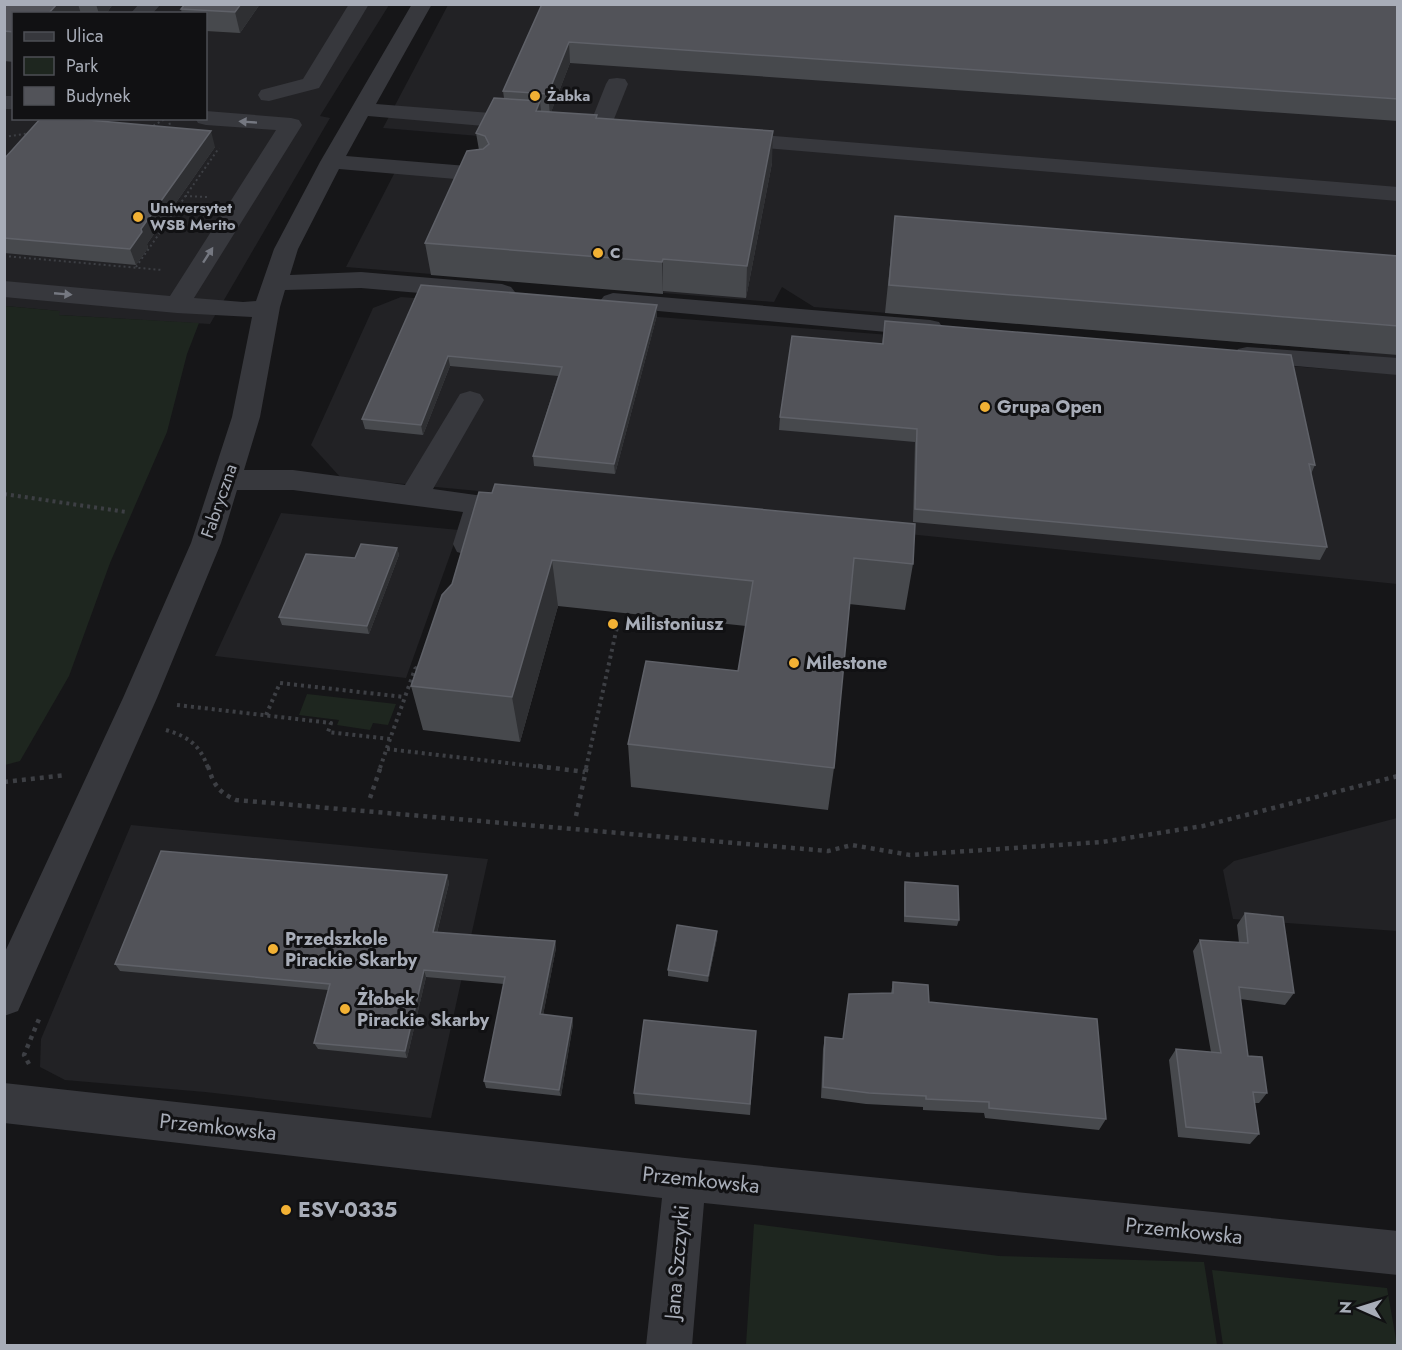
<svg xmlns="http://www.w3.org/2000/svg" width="1402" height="1350" viewBox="0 0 1402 1350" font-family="Jost,sans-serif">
<rect width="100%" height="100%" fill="#161618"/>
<!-- built -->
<path fill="#222225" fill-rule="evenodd" d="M4,5H389L320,116L330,118L210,324L59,315V311L5,306ZM14,14H206V118H14Z
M448,5H1397V584L636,506L341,478L311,445L373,308L401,297L1354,371L1349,351L814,307L782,287L774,302L346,267L395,172L474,177L491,137L383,128Z
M281,513L459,530L406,678L215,656Z
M1397,818V931L1233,919L1223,870L1234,861Z
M131,825L488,859L431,1118L205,1092L65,1080L40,1067L41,1039Z"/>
<!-- green -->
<path fill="#1e261f" d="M5,306L60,311L59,315L199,323L187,354L167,432L110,563L69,676L20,761L5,765Z
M307,694L396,704L388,725L373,723L370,730L337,725L339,720L299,715Z
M754,1224L999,1256L1204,1262L1217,1345H746Z
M1212,1270L1387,1288L1397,1345H1223Z"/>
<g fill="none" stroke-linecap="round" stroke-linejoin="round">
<!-- path-far2 -->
<path stroke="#3d3f44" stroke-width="2" stroke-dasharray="2 3" stroke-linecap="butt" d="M168,118L172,132
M149,128L167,118
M4,137L31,133
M185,196L207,197
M4,256L162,270
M136,267L219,148"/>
<!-- path-far1 -->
<path stroke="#3d3f44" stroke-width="4" stroke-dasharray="3 4" stroke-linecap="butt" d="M4,494L126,512
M177,705L331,723L328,732L390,739L415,669L422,664
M266,715L280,683L404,697
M166,730C189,737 200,745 208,768
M387,749L550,768
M380,768L390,739
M586,768L619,618"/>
<!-- path -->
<path stroke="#3d3f44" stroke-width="4.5" stroke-dasharray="4 5" stroke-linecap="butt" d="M208,766C213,784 219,793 236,800L828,851L852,845L910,855L1102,842L1203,826L1398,776
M538,766L585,772
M4,782L66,775
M370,798L381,766
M576,816L587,766
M29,1064L24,1055L39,1019"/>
<!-- minor -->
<path fill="#37383d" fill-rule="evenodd" d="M139,4H161L152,14H130Z
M349,4H369L319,88L269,101L261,100L258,95L261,90L303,79Z
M412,4H432L376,104L529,116L537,118L540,123L537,128L529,130L368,116L346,156L479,167L487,169L491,174L487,179L479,181L339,169L298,249L290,275L361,272L502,284L511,287L515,292L511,297L502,300L361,288L285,290L280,307L260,417L244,470H293L405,485L460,394L470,391L480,394L484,400L433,489L490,497L495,504L479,552L468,555L457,552L453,544L463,512L293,490H237L221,543L157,698L18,1011L4,1016V954L123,698L191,543L232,417L252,317L177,313L4,297V281L170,296L276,130L206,125L198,123L195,118H206V111L291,118L299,120L302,125L194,298L243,302L256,301L274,249L320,162Z
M617,78L625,79L628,84L610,129L607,134L599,136L591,134L588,129L606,84L609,79Z
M4,96H14V109H4Z
M726,132L1398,187V201L718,144L715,139L718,134Z
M613,293L930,320L939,322L943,328L939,334L930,336L604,306L600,301L604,296Z
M1247,347L1398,358V375L1238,361L1234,355L1238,349Z
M4,1083L685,1158L1398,1231V1275L704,1203L692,1346H646L662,1198L4,1123Z"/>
</g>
<!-- wall -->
<path fill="#47494d" d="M4,4H113L106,14H14V62L4,61Z
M260,4L240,33L206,31V14H182L181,9Z
M542,4H1398V121L570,63L551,112L597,115V118L772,163L746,298L663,291V294L431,275L425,243L479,150L476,133L504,98L503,91Z
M215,147L147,244L148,248L136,265L4,253V159Z
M895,216L1398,256V355L885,313Z
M421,285L657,315L615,474L534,466L533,456L558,376L450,366L423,435L365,429L362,419Z
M885,321L1315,465L1311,474L1327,547L1320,560L913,522L915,442L779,430L780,417L882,344Z
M479,492L913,564L905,610L849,604L834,768L828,810L631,787L628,744L738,671L746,626L558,606L520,742L423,730L411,686L452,584Z
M397,548L399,555L369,634L282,625L279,617Z
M447,875L449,883L437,933L555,941L556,948L543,1015L572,1018L573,1024L561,1096L486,1088L484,1081L504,984L426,977L407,1058L318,1049L314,1043L328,990L120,971L115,964Z
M905,882L959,920L957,926L904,922V889Z
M1245,913L1294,993L1285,1005L1240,999L1248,1056L1267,1093L1259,1103H1254L1259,1134L1250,1144L1178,1137L1169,1060L1176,1049L1211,1052L1193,951L1200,940L1239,943L1237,925Z
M717,931V938L708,982L668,976V970Z
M893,982L929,1002L1106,1119L1099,1130L985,1118L984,1113L923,1110V1107L866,1104L821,1098L823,1049L825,1037L843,1039L849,994L891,993Z
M756,1031L750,1115L635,1104L634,1093Z"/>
<!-- shaded-wall -->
<path fill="#2f3033" d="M57,4H78L81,14H48Z
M96,4H113L106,14H99Z
M241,4H260L240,33L235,12Z
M569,42L570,63L550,115L548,94Z
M540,101L543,133L536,111Z
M211,131L215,147L147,244L148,248L136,265L130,249L141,229Z
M773,131L772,163L746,298L747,266Z
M663,259V294L662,262Z
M657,305V315L615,474L614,464Z
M448,356L450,366L423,435L421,425Z
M397,548L399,555L369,634L367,626Z
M552,560L558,606L520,742L512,697Z
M447,875L449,883L435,940L433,932Z
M717,931V938L708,982V976Z
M555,941L556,948L542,1021L540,1014Z
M424,970L426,977L407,1058L405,1051Z
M572,1018L573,1024L561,1096L559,1090Z"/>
<!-- building -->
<path fill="#525359" stroke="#5f6168" stroke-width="1.5" d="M4,4H57L48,14H14V32L4,31Z
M185,4H241L235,12L181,9Z
M542,4H1398V99L569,42L548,94L503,91Z
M494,98L540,101L536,111L597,115L596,118L773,131L747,266L663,259L662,262L425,243L467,151L483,149L489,144L485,136L476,133Z
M41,118H66L211,131L141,229L142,232L130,249L4,238V159Z
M895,216L1398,256V326L889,285Z
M421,285L657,305L614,464L533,456L562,367L448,356L421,425L362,419Z
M885,321L1291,355L1315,465L1309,464L1327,547L915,509L917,429L780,417L792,336L883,344Z
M495,484L915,524L913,564L854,558L834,768L628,744L646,661L738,671L753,581L552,560L512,697L411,686L442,595L452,584L479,492L492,493Z
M361,544L397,548L367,626L279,617L306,554L355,558Z
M161,851L447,875L433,932L555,941L540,1014L572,1018L559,1090L484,1081L505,977L424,970L405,1051L314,1043L330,984L115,964Z
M905,882L958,886L959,920L905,916Z
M1245,913L1283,917L1294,993L1239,987L1248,1056L1262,1057L1267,1093L1253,1092L1259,1134L1186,1127L1176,1049L1221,1053L1200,940L1248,943Z
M677,925L717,931L708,976L668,970Z
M893,982L928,985L929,1002L1097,1019L1106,1119L989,1108V1102L926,1099V1096L869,1093L823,1087L825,1037L843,1039L849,994L893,993Z
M644,1020L756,1031L750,1104L634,1093Z"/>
<!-- one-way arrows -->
<defs><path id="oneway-solid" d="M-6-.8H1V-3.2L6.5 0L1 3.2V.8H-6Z" transform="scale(1.5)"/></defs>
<g fill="#757881">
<use href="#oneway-solid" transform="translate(248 122) rotate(-176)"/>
<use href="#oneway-solid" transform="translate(208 255) rotate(-57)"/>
<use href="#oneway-solid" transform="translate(63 294) rotate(5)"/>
</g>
<!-- markers -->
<g fill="#f2b134" stroke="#111113" stroke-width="2">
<circle cx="535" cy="96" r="6"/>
<circle cx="138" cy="217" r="6"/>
<circle cx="598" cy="253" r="6"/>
<circle cx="985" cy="407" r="6"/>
<circle cx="613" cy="624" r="6"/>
<circle cx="794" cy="663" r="6"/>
<circle cx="273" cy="949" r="6"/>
<circle cx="345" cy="1009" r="6"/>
<circle cx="286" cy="1210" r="6"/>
</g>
<g text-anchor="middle" stroke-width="6" stroke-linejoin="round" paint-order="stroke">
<!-- far-poi labels -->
<g font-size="15" font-weight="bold" fill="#a8adb8" stroke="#111113" text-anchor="start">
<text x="547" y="101">Żabka</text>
<text x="150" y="213">Uniwersytet<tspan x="150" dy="17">WSB Merito</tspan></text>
<text x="610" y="258">C</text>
</g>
<!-- poi labels -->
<g font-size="18" font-weight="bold" fill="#a8adb8" stroke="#111113" text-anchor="start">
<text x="997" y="413">Grupa Open</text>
<text x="625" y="630">Milistoniusz</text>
<text x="806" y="669">Milestone</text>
<text x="285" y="945">Przedszkole<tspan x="285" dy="21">Pirackie Skarby</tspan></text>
<text x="357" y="1005">Żłobek<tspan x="357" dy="21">Pirackie Skarby</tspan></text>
</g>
<!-- street labels -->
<g font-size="18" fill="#a8adb8" stroke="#111113">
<text transform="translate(219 501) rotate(-71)" y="6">Fabryczna</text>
</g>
<!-- near-street labels -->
<g font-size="21" fill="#a8adb8" stroke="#111113">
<text transform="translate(218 1127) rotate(6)" y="7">Przemkowska</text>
<text transform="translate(701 1180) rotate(6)" y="7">Przemkowska</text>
<text transform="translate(1184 1231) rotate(6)" y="7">Przemkowska</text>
<text transform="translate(677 1262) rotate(-85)" y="7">Jana Szczyrki</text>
</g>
<!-- near-poi labels -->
<g font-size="21" font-weight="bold" fill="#a8adb8" stroke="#111113" text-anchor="start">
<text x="298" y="1217">ESV-0335</text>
</g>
</g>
<!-- border -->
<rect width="1402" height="1350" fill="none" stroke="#a8adb8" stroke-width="12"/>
<!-- legend -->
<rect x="12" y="12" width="195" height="108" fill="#111113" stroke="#4d4f55" stroke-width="1.5"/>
<rect x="24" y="32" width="30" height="9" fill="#37383d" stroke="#4d4f55" stroke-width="1.5"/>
<text x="66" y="42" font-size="18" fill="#a8adb8">Ulica</text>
<rect x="24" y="57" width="30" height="18" fill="#1e261f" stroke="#4d4f55" stroke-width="1.5"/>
<text x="66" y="72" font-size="18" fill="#a8adb8">Park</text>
<rect x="24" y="87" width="30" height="18" fill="#525359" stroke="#4d4f55" stroke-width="1.5"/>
<text x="66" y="102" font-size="18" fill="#a8adb8">Budynek</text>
<!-- north arrow -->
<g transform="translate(1360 1308) rotate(273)" stroke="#111113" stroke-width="4.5" paint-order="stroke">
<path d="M0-4.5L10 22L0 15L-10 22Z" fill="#a8adb8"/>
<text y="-9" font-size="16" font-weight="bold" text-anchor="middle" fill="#a8adb8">N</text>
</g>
</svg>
